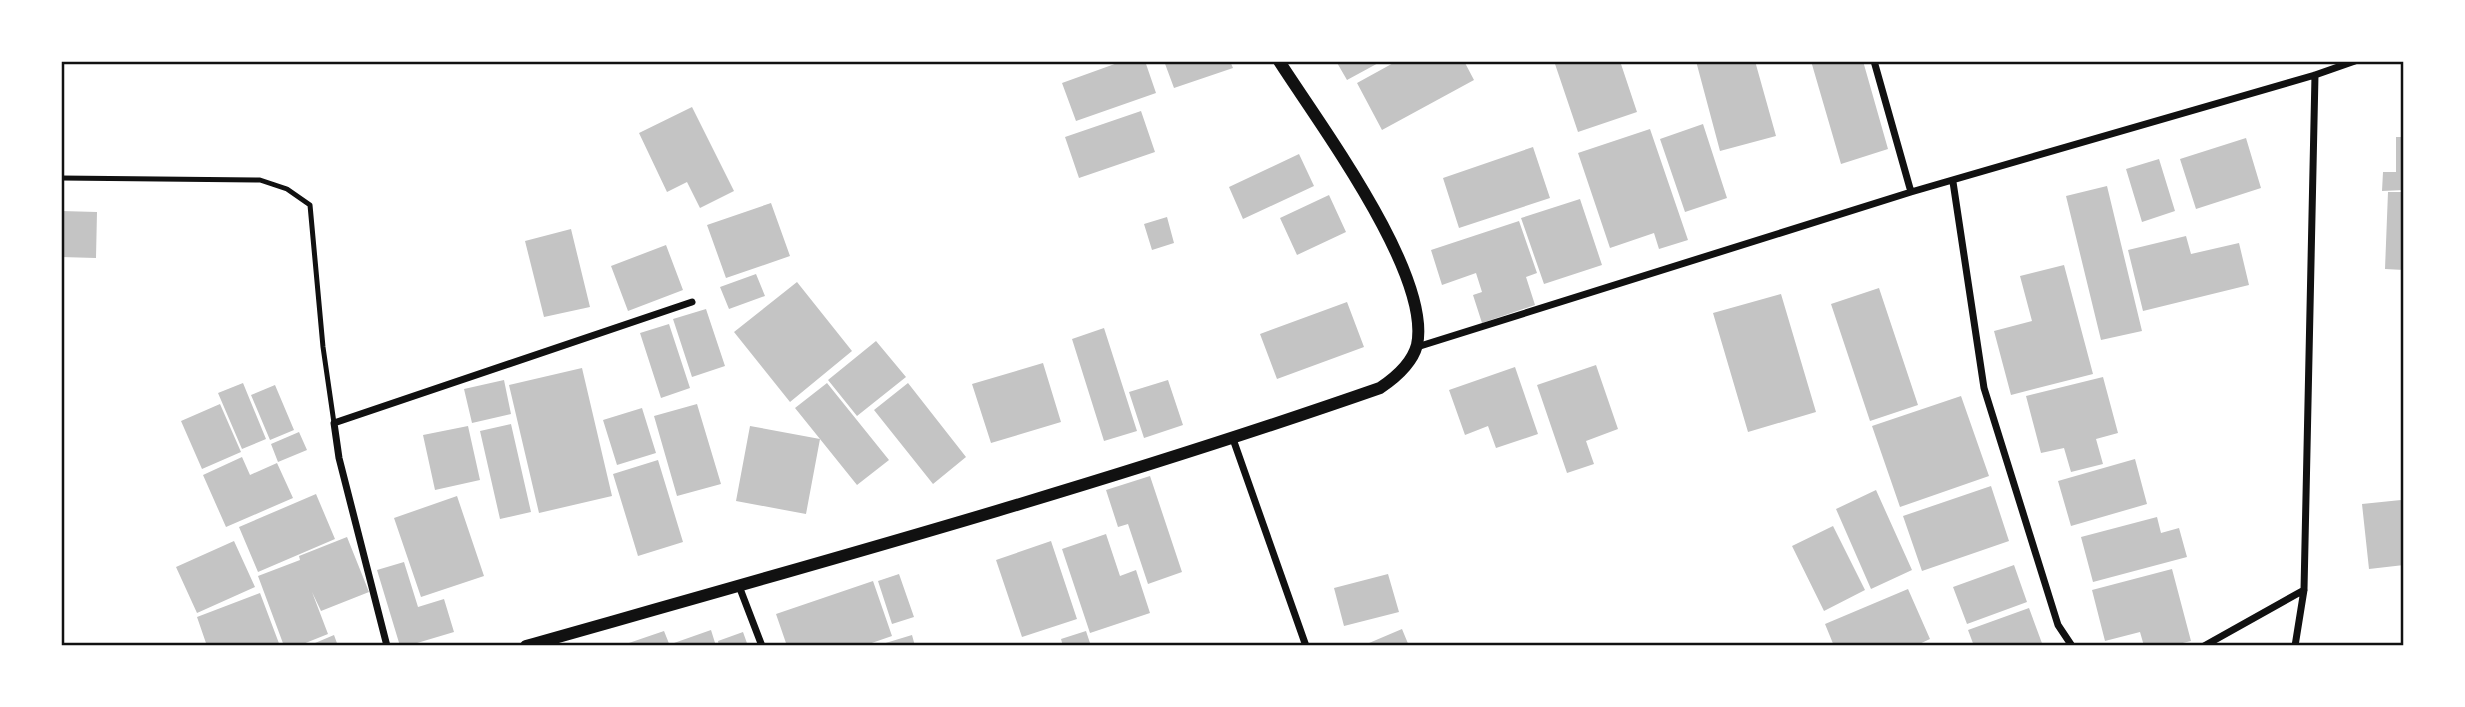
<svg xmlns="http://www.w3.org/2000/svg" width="2465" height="707" viewBox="0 0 2465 707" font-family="Jost,sans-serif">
<rect width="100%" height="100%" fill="#fff"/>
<!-- building -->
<path fill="#c4c4c4" d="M1123,61H1145L1156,93L1076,121L1062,83Z
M1164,61H1230L1233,68L1174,88Z
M1336,61H1382L1347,80Z
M1397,61H1464L1474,80L1382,130L1357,83Z
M1554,61H1620L1637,112L1578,132Z
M1696,61H1755L1776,136L1720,151Z
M1811,61H1863L1888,149L1841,164Z
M692,107L734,191L700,208L687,182L667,192L639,133Z
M1141,111L1155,152L1079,178L1065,137Z
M1703,124L1727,198L1685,212L1660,139Z
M1650,129L1688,240L1659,249L1654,233L1610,248L1578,153Z
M2396,137H2404V190L2382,191L2383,172H2396Z
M2246,138L2261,188L2196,209L2180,159Z
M1533,147L1550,198L1459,228L1443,178Z
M1299,154L1314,186L1243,219L1229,187Z
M2159,159L2175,211L2142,222L2126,169Z
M2107,186L2142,331L2101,340L2066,196Z
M2388,192H2404V270L2385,269Z
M1329,195L1346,232L1297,255L1280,218Z
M1580,199L1602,265L1544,284L1521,218Z
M771,203L790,256L726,278L707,225Z
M61,211L97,212L96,258L61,257Z
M1167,217L1174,243L1152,250L1144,224Z
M1519,221L1537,273L1526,277L1535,305L1482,323L1473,295L1482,292L1476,273L1442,285L1431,250Z
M571,229L590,307L544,317L525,241Z
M2186,236L2191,254L2239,243L2249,285L2143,311L2128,250Z
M666,245L683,290L628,311L611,266Z
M2064,265L2093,374L2011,395L1994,331L2032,321L2020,276Z
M756,274L765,296L729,309L720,287Z
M797,282L852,351L790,402L734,332Z
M1879,288L1918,405L1870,421L1831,304Z
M1781,294L1816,412L1748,432L1713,313Z
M1347,302L1364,347L1277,379L1260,334Z
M706,309L725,366L692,377L673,319Z
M669,324L690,388L661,398L640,333Z
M1104,328L1137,431L1104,441L1072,339Z
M876,341L906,377L857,416L828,380Z
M1043,363L1061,422L991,443L972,384Z
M1596,365L1618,429L1586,441L1594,464L1567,473L1537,385Z
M1515,367L1538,434L1496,448L1488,426L1465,435L1449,390Z
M582,368L612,496L539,513L509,385Z
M2103,377L2118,433L2096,439L2103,464L2071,472L2064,448L2041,453L2026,396Z
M504,380L511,414L472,423L464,389Z
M1168,380L1183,425L1144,438L1129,392Z
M243,383L266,439L242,449L218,393Z
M827,383L889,460L857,485L820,439L806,514L736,501L750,426L820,439L795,408Z
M908,383L966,457L933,484L874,410Z
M275,385L294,430L270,440L251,395Z
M1961,396L1989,476L1900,507L1872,426Z
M220,404L241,452L202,469L181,421Z
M697,404L721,484L677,496L654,416Z
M642,408L656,453L617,465L603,420Z
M511,424L531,512L500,519L480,431Z
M468,426L480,480L435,490L423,435Z
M299,432L307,450L278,462L271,444Z
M242,457L250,475L277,463L293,498L226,527L203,475Z
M2135,459L2147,504L2071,526L2058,481Z
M658,460L683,542L638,556L613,474Z
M1150,476L1182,572L1148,584L1128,524L1118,527L1106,490Z
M1991,486L2009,541L1922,571L1903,516Z
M1876,490L1912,570L1871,589L1836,509Z
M316,494L335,539L258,572L239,527Z
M457,496L484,576L421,597L394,518Z
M2401,500L2404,565L2369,569L2362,504Z
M2157,517L2161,533L2179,528L2187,557L2093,582L2081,537Z
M1833,526L1865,590L1824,611L1792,546Z
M1106,534L1120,576L1136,570L1150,613L1090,633L1062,549Z
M347,537L369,592L321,611L312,592L328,634L298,646H284L258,576L300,560L299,556Z
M234,541L255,587L197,613L176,567Z
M1051,541L1077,619L1022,637L996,560Z
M404,562L418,607L444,599L454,632L407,646H400L377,570Z
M2014,565L2027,602L1967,624L1953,587Z
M2172,569L2191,641L2170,646H2144L2140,632L2105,641L2092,590Z
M899,574L914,617L892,624L878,581Z
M1388,574L1399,612L1344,626L1334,588Z
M873,581L892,636L863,646H787L776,614Z
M1908,589L1930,639L1915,646H1834L1825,624Z
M260,593L280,646H207L197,617Z
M2029,608L2043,646H1974L1968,630Z
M1402,629L1409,646H1362Z
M711,630L716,646H675L674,643Z
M664,631L670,646H623V645Z
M1086,631L1091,646H1063L1061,639Z
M743,632L748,646H719L718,641Z
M334,635L338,646H308Z
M912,635L915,646H879V645Z"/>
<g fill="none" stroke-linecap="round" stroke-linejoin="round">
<!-- service -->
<path stroke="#111" stroke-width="5" d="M61,178L260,180L287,189L310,205L323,347L334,423"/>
<!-- minor -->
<path stroke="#111" stroke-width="7" d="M1874,61L1911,192
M1953,182L1984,388L2058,625L2072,646
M1417,347L1911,192L2315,75L2355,61
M1233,439L1306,646
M739,586L762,646
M387,646L339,458L334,423L692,302
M2204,646L2304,590
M2295,646L2304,590L2315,75"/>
<!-- tertiary -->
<path stroke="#111" stroke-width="12" d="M526,646C812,565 1099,486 1380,388C1395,378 1412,364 1417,345C1432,274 1318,122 1279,61"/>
</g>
<!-- border -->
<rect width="2465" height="707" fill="none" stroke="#ffffff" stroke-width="126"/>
<rect x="63" y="63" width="2339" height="581" fill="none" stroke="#111" stroke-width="2.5"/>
</svg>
